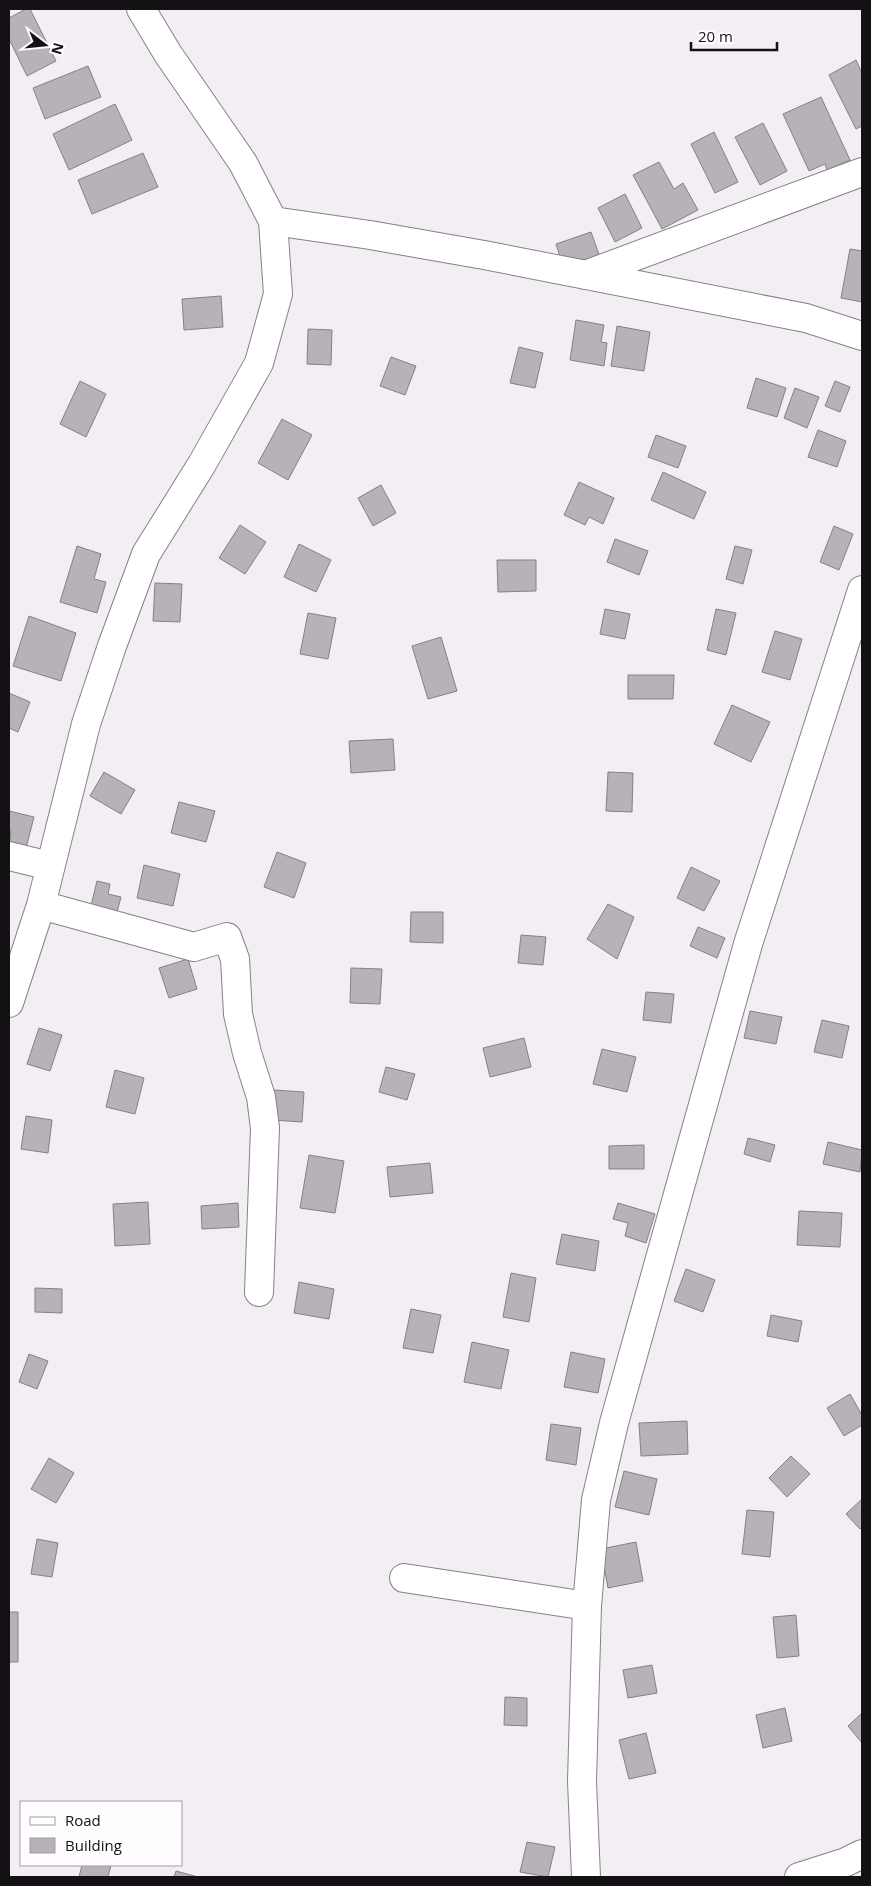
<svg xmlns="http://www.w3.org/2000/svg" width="871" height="1886" viewBox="0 0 871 1886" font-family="'Open Sans',sans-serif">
<rect width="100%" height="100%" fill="#f3eef4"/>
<!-- building -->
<path fill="#b7b2b7" stroke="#858086" d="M26,9H30L56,61L27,76L9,39V18Z
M856,60L862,73V126L856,129L829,75Z
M88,66L101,97L45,119L33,88Z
M821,97L850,160L827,170L825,164L809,171L783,114Z
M115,104L132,140L69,170L53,134Z
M763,123L787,171L760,185L735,137Z
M714,132L738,182L715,193L691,144Z
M143,153L158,187L92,214L78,180Z
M659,162L674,189L683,183L698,210L662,229L633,175Z
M625,194L642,228L615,242L598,208Z
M591,232L600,257L564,269L556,244Z
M850,249L862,251V302L841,298Z
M221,296L223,327L184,330L182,299Z
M576,320L604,325L601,342L607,343L604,366L570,360Z
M617,326L650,332L644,371L611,366Z
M308,329L332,330L331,365L307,364Z
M519,347L543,353L535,388L510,383Z
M391,357L416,366L405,395L380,386Z
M756,378L786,388L777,417L747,408Z
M80,381L106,394L86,437L60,424Z
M835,381L850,387L840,412L825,406Z
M795,388L819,397L807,428L784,418Z
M282,419L312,435L288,480L258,463Z
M818,430L846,441L837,467L808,457Z
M656,435L686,446L678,468L648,457Z
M663,472L706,492L694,519L651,500Z
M579,482L614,498L603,524L589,517L585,525L564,515Z
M381,485L396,513L373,526L358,498Z
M240,525L266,542L245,574L219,558Z
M834,526L853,534L839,570L820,562Z
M615,539L648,551L639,575L607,562Z
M299,544L331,560L316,592L284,577Z
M77,546L101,554L94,579L106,582L97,613L60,602Z
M735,546L752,550L743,584L726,579Z
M497,560H536V591L498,592Z
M155,583L182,584L180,622L153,621Z
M605,609L630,614L625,639L600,634Z
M716,609L736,613L726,655L707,650Z
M308,613L336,618L328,659L300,654Z
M29,616L76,633L61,681L13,666Z
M775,631L802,639L790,680L762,672Z
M441,637L457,691L428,699L412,646Z
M628,675H674L673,699H628Z
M9,693L30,702L18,732L9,728Z
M732,705L770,722L751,762L714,744Z
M393,739L395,770L351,773L349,741Z
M104,772L135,790L121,814L90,796Z
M608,772L633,773L632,812L606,811Z
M179,802L215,811L206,842L171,833Z
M9,811L34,817L25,852L9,848L11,830H9Z
M277,852L306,863L294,898L264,887Z
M144,865L180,874L173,906L137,898Z
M691,867L720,881L704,911L677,898Z
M97,881L110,884L108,894L121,897L116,916L90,910Z
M608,904L634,917L617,959L587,939Z
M411,912H443V943L410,942Z
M698,927L725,938L717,958L690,946Z
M521,935L546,937L543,965L518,963Z
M188,959L197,989L169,998L159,968Z
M351,968L382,969L380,1004L350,1003Z
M646,992L674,994L671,1023L643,1020Z
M750,1011L782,1017L776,1044L744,1038Z
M822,1020L849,1026L842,1058L814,1052Z
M39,1028L62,1035L50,1071L27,1064Z
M524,1038L531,1067L490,1077L483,1048Z
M602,1049L636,1057L627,1092L593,1084Z
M386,1067L415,1074L407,1100L379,1092Z
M115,1070L144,1078L135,1114L106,1107Z
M274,1090L304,1092L302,1122L272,1120Z
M26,1116L52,1120L48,1153L21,1149Z
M748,1138L775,1145L770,1162L744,1154Z
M828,1142L862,1150L860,1172L823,1164Z
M644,1145V1169H609V1146Z
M309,1155L344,1161L335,1213L300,1208Z
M430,1163L433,1193L390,1197L387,1167Z
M148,1202L150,1244L115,1246L113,1204Z
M238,1203L239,1227L202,1229L201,1206Z
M618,1203L655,1214L646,1243L625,1236L628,1223L613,1219Z
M799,1211L842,1213L840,1247L797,1245Z
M562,1234L599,1241L595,1271L556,1264Z
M686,1269L715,1280L703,1312L674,1301Z
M511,1273L536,1278L529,1322L503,1317Z
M299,1282L334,1289L329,1319L294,1313Z
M35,1288L62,1289V1313L35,1312Z
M411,1309L441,1315L433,1353L403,1348Z
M771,1315L802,1321L798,1342L767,1336Z
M472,1342L509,1350L501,1389L464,1382Z
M571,1352L605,1359L598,1393L564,1387Z
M29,1354L48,1361L37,1389L19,1382Z
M850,1394L862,1415V1425L844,1436L827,1408Z
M687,1421L688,1454L641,1456L639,1423Z
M551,1424L581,1428L576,1465L546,1460Z
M791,1456L810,1474L787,1497L769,1478Z
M49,1458L74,1473L56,1503L31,1489Z
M624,1471L657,1479L649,1515L615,1507Z
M862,1499V1527L860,1529L846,1514Z
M747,1510L774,1512L770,1557L742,1554Z
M37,1539L58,1543L52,1577L31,1574Z
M636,1542L643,1581L608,1588L601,1549Z
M9,1612H18V1662H9Z
M796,1615L799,1656L777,1658L773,1617Z
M652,1665L657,1693L628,1698L623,1670Z
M505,1697L527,1698V1726L504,1725Z
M785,1708L792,1741L763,1748L756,1715Z
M862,1713V1743L848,1726Z
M646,1733L656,1773L629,1779L619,1740Z
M527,1842L555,1847L548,1877L520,1872Z
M82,1865H111L108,1877H79Z
M176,1871L198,1877H174Z"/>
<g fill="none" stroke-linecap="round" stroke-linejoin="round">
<defs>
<path id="street" d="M273,221L370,235L484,255L806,318L862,336
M585,275L862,172
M9,856L50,866
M41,905L194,947L227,937L235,959L238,1014L247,1053L261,1097L265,1128L259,1292
M9,1003L41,905L86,724L112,646L146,554L202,464L259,363L278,294L273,221L243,163L168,54L141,9
M404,1578L587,1606
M586,1877L582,1781L587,1606L596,1500L614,1423L748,944L862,590
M799,1877L846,1862L862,1854"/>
</defs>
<!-- street casing -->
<use href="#street" stroke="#858186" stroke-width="30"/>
<!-- street -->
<use href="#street" stroke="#fff" stroke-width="28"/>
</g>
<!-- border -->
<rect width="871" height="1886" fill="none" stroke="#131113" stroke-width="20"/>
<!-- legend -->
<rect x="20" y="1801" width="162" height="65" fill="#fefcff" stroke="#a09ea1"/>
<rect x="30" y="1817" width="25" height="8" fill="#ffffff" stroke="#a09ea1"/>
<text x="65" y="1826" font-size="15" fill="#131113">Road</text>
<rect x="30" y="1838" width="25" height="15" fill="#b7b2b7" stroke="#a09ea1"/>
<text x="65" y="1851" font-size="15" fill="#131113">Building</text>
<!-- north arrow -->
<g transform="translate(45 45) rotate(106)" stroke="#fefcff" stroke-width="4" paint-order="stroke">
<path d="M0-4L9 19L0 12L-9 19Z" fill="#131113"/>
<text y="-8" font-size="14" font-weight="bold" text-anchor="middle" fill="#131113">N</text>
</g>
<!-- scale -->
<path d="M691 42v8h86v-8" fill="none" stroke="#131113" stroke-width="2.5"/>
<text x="698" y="42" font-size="15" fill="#131113" stroke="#fefcff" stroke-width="4" paint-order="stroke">20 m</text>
</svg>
